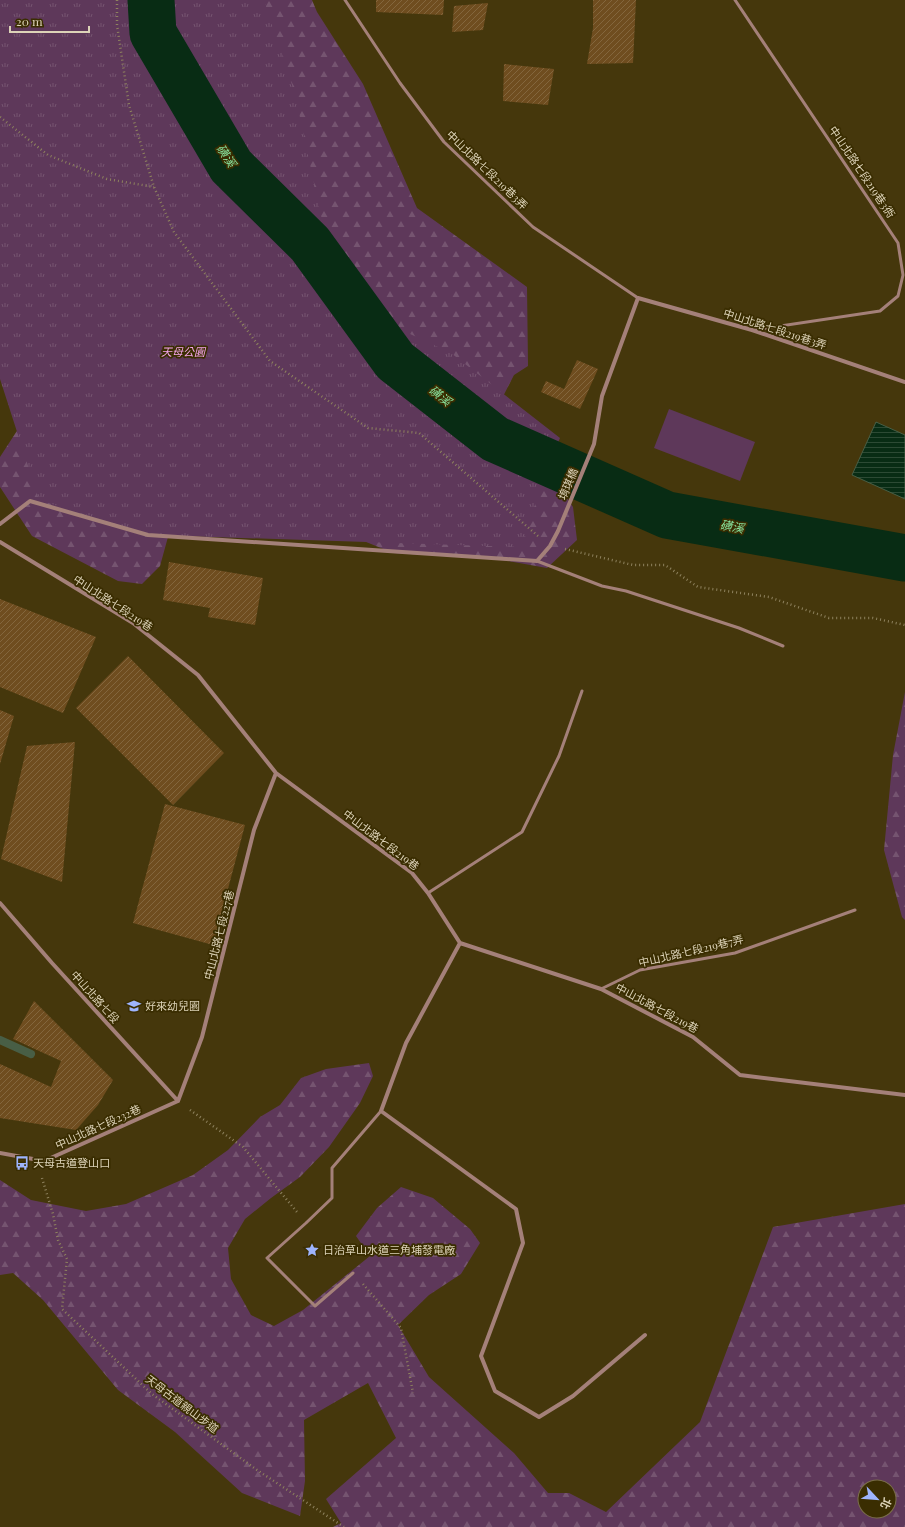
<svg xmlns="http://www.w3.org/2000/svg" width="905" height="1527" viewBox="0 0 905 1527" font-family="'Playfair Display','Noto Sans TC',serif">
<defs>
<pattern id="forest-firs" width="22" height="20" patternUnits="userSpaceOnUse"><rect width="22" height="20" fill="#5e385a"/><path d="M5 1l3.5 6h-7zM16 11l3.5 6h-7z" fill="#755470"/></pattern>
<pattern id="park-tufts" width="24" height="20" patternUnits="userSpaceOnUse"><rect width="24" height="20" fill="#5e385a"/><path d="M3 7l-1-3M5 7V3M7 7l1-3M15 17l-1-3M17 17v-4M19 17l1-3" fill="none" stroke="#755470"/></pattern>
<pattern id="water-rules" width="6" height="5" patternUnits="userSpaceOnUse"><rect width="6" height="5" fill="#082c14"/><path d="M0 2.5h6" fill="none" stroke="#2c4a34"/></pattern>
<pattern id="building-hatch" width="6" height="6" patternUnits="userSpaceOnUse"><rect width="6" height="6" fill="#6f4d1f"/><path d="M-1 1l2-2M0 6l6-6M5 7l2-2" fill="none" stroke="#83663d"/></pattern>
</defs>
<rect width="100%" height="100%" fill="#45370c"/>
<!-- green -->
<path fill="#5e385a" d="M669,409L755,442L740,481L654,448Z"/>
<!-- forest -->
<path fill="url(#forest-firs)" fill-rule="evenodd" d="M79,0H312L317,12L363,84L417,208L527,287L528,366L514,375L492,418L558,485L573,507L577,540L547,568L497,559L393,553L293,512L176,508L160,566L142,584L118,581L32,536L0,487V457L24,420L0,4Z
M905,692V920L902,917L884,850L893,755Z
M369,1063L373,1076L360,1103L329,1147L300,1177L271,1198L245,1219L228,1248L231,1279L251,1315L274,1326L303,1310L370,1256L356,1236L377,1208L401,1187L433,1198L470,1229L480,1243L461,1274L429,1295L398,1325L429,1377L514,1453L548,1493H569L606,1512L700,1422L773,1227L905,1204V1527H333L341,1523L326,1499L396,1438L368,1383L304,1420L305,1481L300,1516L242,1493L175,1432L118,1390L43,1300L13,1273L0,1275V1180L31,1200L86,1211L126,1204L193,1175L228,1150L260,1117L280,1105L301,1078L326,1069ZM865,1487H889V1511H865Z"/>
<!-- park -->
<path fill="url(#park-tufts)" d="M0,0H264L295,94L321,216L367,314L451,353L560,438L550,460L521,547L151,535L39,500L0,379Z"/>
<!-- water -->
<path fill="url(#water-rules)" stroke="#485e45" d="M876,422L905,435V499L852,475Z"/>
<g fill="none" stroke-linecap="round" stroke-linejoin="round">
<!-- stream -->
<path stroke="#485e45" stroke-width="8" d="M0,1040L31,1054"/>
<!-- river -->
<path stroke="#082c14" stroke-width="47" d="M151,0L153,33L231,166L310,244L395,361L495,439L667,515L905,558"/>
</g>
<!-- building -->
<path fill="url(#building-hatch)" d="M376,0H444L443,15L376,12Z
M593,0H636L633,63L587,64L593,28Z
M488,3L483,30L452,32L454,6Z
M504,64L554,69L548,105L503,101Z
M577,360L598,369L580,409L541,392L546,381L564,389Z
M169,562L263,578L255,625L208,617L210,608L163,600Z
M0,599L96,637L63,713L0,687Z
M128,656L224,753L173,805L76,708Z
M0,710L14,716L0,764Z
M75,742L62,882L1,859L27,746Z
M165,804L245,825L213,945L133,923Z
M34,1001L113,1080L98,1105L76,1130L0,1118V1064L51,1087L61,1061L13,1039Z"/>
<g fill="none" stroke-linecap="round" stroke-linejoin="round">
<!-- path -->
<path stroke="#8e825e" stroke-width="2.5" stroke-dasharray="1 3" stroke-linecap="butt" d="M117,0V25L129,105L154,187L174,232L270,361L368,428L419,433L538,536
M0,117L48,155L107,179L154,187
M565,549L633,565H665L698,587L769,597L829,618H873L905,625
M190,1110L243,1147L297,1212
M42,1178L53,1214L58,1240L67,1259L62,1309L152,1394L257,1470L344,1527
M363,1284L401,1328L413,1393"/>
<!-- lane -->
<path stroke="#a48079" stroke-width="3" d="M345,0L400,83L444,142L533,227L638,298
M735,0L898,243L903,275L898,296L880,311L754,330
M537,561L602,586L626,591L739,628L783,646
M428,893L522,832L559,756L582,691
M601,989L640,970L735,953L855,910
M353,1273L315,1306L267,1258L306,1223L332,1198V1168L381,1111"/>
<!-- street -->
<path stroke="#a48079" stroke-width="4" d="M0,524L30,501L148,535L537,561L550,546L558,531L594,444L602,396L638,298L752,330L905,382
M0,542L133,623L198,675L276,773L412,873L428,893L460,943L601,989L693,1037L740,1075L905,1095
M0,903L52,963L178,1101
M460,943L406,1043L381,1111L516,1209L523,1243L481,1356L495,1391L539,1417L573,1396L645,1335
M178,1101L202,1037L254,830L276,773
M0,1153L44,1161L178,1101"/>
</g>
<!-- icons -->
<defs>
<symbol id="school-bare" viewBox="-9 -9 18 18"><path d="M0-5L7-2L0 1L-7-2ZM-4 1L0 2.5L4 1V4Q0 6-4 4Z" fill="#9eb4fd" stroke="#3a2d01" stroke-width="2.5" paint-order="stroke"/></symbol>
<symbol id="bus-bare" viewBox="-9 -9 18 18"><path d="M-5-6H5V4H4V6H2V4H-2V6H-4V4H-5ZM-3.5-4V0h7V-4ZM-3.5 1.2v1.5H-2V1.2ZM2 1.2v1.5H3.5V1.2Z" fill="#9eb4fd" stroke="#3a2d01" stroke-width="2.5" paint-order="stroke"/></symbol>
<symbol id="sight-bare" viewBox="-9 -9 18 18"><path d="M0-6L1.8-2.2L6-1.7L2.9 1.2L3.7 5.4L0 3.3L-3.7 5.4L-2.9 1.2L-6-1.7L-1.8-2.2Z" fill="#9eb4fd" stroke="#3a2d01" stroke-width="2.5" paint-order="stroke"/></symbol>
</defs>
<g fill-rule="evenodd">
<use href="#school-bare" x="124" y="996" width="20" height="20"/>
<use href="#bus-bare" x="12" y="1153" width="20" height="20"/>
<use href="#sight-bare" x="302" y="1240" width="20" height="20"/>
</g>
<g text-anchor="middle" stroke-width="3.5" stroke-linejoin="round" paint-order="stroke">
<!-- street labels -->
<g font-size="11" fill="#ddd3b8" stroke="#3a2d01">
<text transform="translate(487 170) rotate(44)" y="4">中山北路七段219巷3弄</text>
<text transform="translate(862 172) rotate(56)" y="4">中山北路七段219巷3衖</text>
<text transform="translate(775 329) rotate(18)" y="4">中山北路七段219巷3弄</text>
<text transform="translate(568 484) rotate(-67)" y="4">堉琪橋</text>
<text transform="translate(113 603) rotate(33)" y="4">中山北路七段219巷</text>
<text transform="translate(381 840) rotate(37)" y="4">中山北路七段219巷</text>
<text transform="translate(219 935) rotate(-76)" y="4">中山北路七段227巷</text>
<text transform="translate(691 951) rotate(-13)" y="4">中山北路七段219巷7弄</text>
<text transform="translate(95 997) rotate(48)" y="4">中山北路七段</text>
<text transform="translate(657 1008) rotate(28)" y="4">中山北路七段219巷</text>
<text transform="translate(98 1127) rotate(-24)" y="4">中山北路七段232巷</text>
<text transform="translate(182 1404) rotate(37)" y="4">天母古道親山步道</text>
</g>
<!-- park labels -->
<g font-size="11" font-style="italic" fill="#f6a5ec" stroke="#3a2d01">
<text x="183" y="356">天母公園</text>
</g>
<!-- poi labels -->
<g font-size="11" fill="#ddd3b8" stroke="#3a2d01" text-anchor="start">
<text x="145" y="1010">好來幼兒園</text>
<text x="33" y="1167">天母古道登山口</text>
<text x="323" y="1254">日治草山水道三角埔發電廠</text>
</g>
<!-- water labels -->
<g font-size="12" font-style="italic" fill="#87e39e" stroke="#3a2d01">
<text transform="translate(226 156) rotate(57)" y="4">磺溪</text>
<text transform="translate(440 396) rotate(38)" y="4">磺溪</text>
<text transform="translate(732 527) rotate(10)" y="4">磺溪</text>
</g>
</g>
<!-- north arrow -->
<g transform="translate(877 1499) rotate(116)"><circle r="19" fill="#3a2d01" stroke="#7b6f4a"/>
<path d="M0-3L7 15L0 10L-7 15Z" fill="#9eb4fd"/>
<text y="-6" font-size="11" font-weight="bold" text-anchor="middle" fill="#ddd3b8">北</text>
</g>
<!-- scale -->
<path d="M10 26v6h79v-6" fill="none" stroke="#ddd3b8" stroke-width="2"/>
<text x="16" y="26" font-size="12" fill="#ddd3b8" stroke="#3a2d01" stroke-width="3" paint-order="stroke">20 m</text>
</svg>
